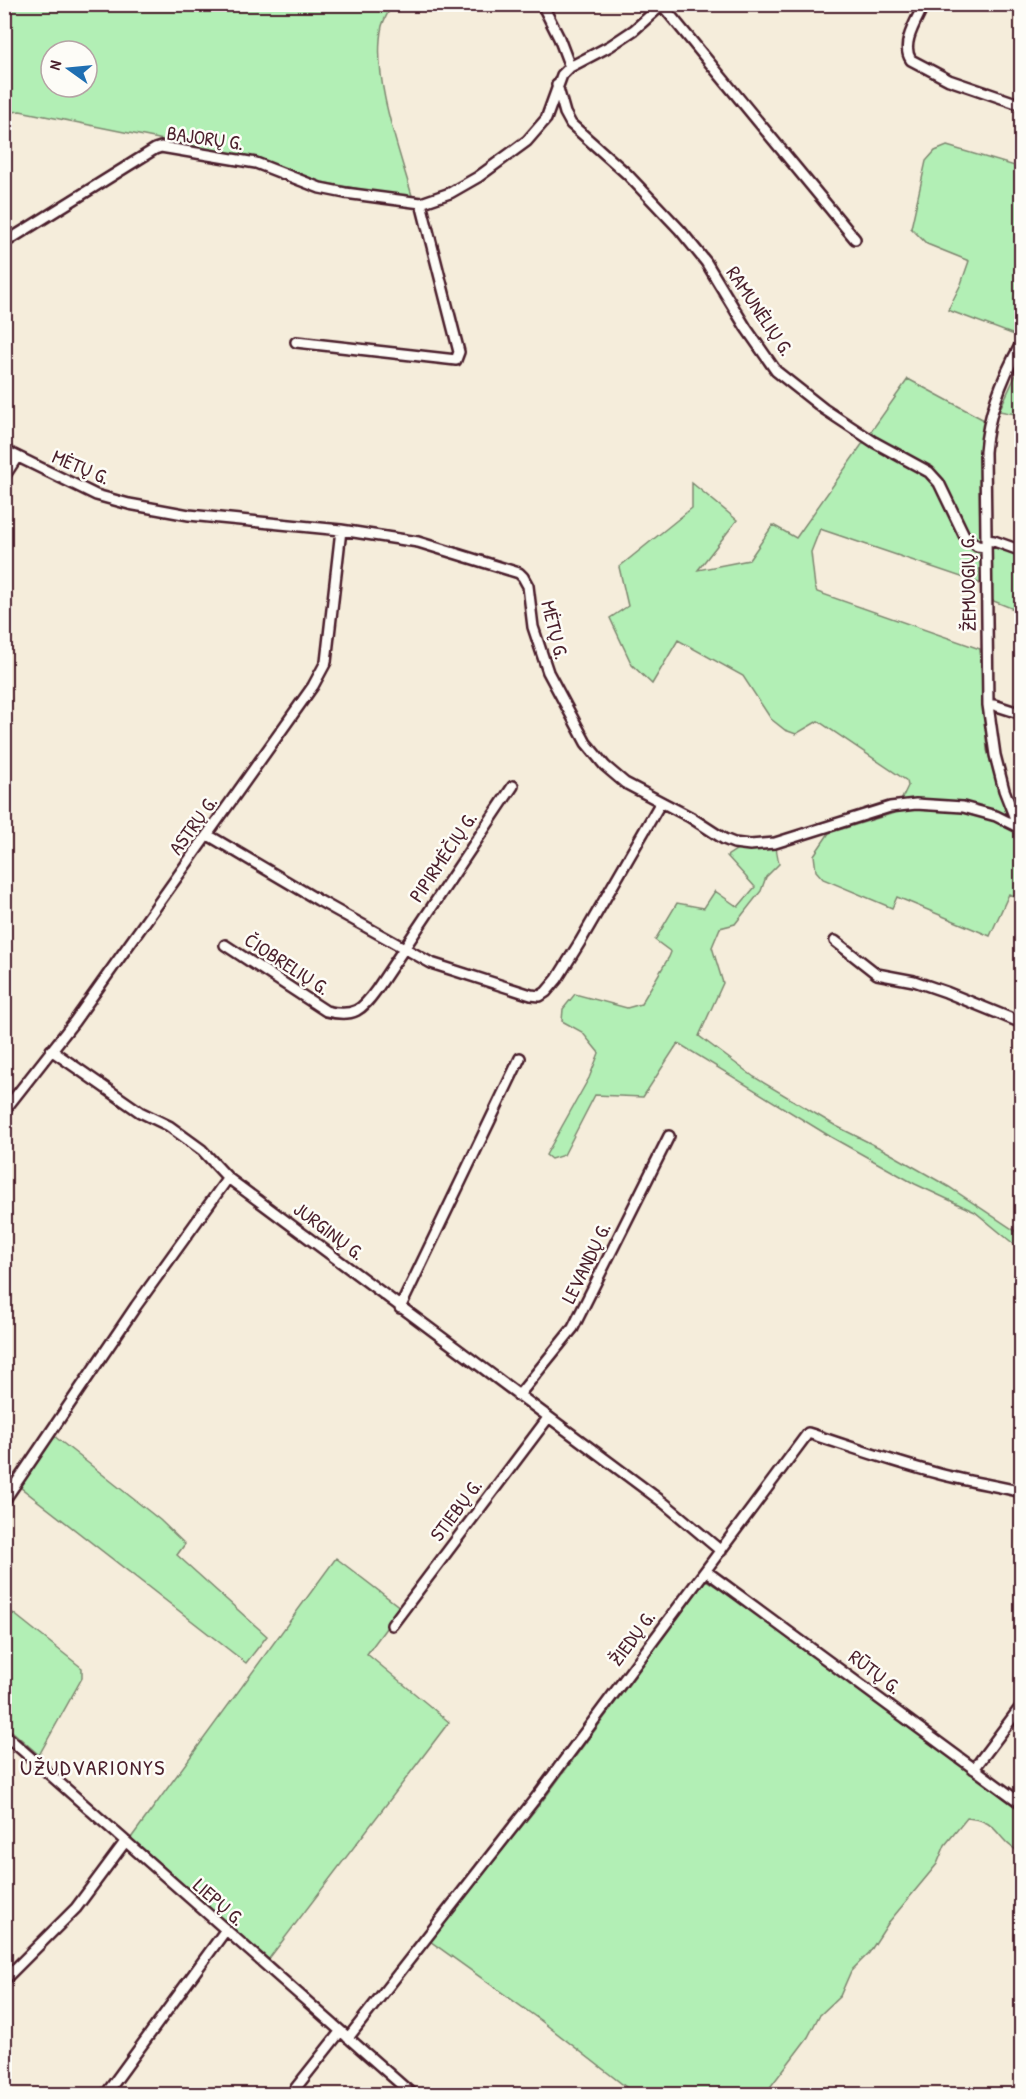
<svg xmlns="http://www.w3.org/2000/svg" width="1026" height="2099" viewBox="0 0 1026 2099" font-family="'Patrick Hand',sans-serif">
<rect width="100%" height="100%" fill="#f5eddb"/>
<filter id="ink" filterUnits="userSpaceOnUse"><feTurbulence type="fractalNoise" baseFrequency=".0167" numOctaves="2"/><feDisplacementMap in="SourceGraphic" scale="12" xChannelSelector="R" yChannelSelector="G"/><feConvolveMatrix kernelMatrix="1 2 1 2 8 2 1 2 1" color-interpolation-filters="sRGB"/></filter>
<g filter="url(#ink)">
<!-- green -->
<path fill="#b2efb5" stroke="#7e8770" stroke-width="1.5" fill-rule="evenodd" d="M4,5H392C389,11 384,19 382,26C371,76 399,150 413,199L311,180L258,159L20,111L5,113ZM51,51H87V87H51Z
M947,146L1018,167L1021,164L1022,331L1017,336L948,310L961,284L969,261L927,244L911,228L926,161L935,151Z
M1021,364V415L999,411Z
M908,379L986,421C975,474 981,530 982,584L820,529L811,552L815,587L817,592L980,649L987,750L1007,815L1016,833L1021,838V899L1009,894L990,936L897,897L892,908L823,879L816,871L814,855L829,833L895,813L908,786L907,781L818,721L796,734L785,730L771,719L743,676L678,640L652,684L632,665L610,618L628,606L619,567L692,508V483L737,520L698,570L749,560L773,525L796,538Z
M991,545L1021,556V612L991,600Z
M739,848L764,850L776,848L779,864L766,877L761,891L735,924L720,928L712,947L723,983L699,1036L754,1077L836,1126L884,1150L949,1187L1021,1235V1250L975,1212L915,1184L831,1137L678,1043L643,1097L595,1095L564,1155L551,1159L546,1155L589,1078L599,1053L582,1032L562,1021L563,1009L575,994L627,1008L641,1004L669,957L671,952L655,940L677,903L704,908L715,891L738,907L755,887L727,856Z
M54,1436L160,1520L185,1544L177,1555L267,1636L246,1663L20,1487Z
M336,1558L401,1608L367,1654L449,1722L268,1960L131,1838Z
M706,1580L720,1589L725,1585L797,1644C821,1657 841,1677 863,1693C917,1731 970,1770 1021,1811V1852C1003,1846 998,1826 982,1821C978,1819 972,1819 967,1818L945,1845L937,1864L889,1922L869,1953L851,1971L840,1996L819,2016L808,2037L765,2094H635L540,2020L430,1941L547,1795Z
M13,1613L82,1668V1678L39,1755L5,1725V1625Z"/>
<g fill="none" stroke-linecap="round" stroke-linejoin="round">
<defs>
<path id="minor" d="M542,4L559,38L570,67
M924,4C917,20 900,44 911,60L949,80L1022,105
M662,5L855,239
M557,85L565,113L571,124L627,174L680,230L706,262L746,328L776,371L824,409L874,442L929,472L939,483L964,535L977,546L986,547
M4,243L155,149L161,147L256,163L320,188L345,193L421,203L450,193L478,177L527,141L546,119L562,75L570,67L610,46L634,30L663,4
M296,342L456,360L459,352L421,203
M4,450L96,495L129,504L189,515L341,530L418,542L519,573L523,577L528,586L533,627L548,672L586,743L605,766L625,783L690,817L724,839L734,843L750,845L775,843L890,807L916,804L963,807L996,816L1022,829
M4,477L17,457
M986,540L994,541L1022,551
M988,705H994L1022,714
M1018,826L1004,790L995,755L988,705L985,452C988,413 1003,376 1022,342
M208,835L318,900L431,963L531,995L540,996L546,992L557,979L580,942L661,802
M835,941L877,974L914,981L946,992L1022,1023
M225,945L326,1011C354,1018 362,1010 377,989L513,786
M51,1050L140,1112L169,1126L202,1150L228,1178
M4,1111L74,1022L313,686L326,662L341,530
M400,1308L520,1058
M518,1396L573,1328L669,1136
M4,1501L136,1306L228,1178L664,1503L721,1551
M706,1571L1022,1804
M392,1625L548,1418
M4,1734L412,2094
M974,1769L1022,1705
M4,1980L76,1908L125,1842
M348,2038L542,1790L808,1433C851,1447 893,1462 936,1473C965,1481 993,1485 1022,1492
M106,2094L225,1931
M291,2094L340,2032"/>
</defs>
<!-- minor casing -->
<use href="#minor" stroke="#4a1f2b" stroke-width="14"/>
<!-- minor -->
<use href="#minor" stroke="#fdfcf7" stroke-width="9"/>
</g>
</g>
<g text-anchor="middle" stroke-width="5" stroke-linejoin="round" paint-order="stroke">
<!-- street labels -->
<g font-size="20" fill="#4a1f2b" stroke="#fdfcf7">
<text transform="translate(205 138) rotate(8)" y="7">BAJORŲ G.</text>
<text transform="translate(760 311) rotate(56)" y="7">RAMUNĖLIŲ G.</text>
<text transform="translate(81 467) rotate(23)" y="7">MĖTŲ G.</text>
<text transform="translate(968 583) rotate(-91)" y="7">ŽEMUOGIŲ G.</text>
<text transform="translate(555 630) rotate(76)" y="7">MĖTŲ G.</text>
<text transform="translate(193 825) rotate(-54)" y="7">ASTRŲ G.</text>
<text transform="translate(443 857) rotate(-56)" y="7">PIPIRMĖČIŲ G.</text>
<text transform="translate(287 964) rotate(33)" y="7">ČIOBRELIŲ G.</text>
<text transform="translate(329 1231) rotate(37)" y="7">JURGINŲ G.</text>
<text transform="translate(586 1263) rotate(-64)" y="7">LEVANDŲ G.</text>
<text transform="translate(456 1510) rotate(-53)" y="7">STIEBŲ G.</text>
<text transform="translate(632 1638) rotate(-53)" y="7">ŽIEDŲ G.</text>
<text transform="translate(875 1672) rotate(37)" y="7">RŪTŲ G.</text>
<text transform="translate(219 1902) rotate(41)" y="7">LIEPŲ G.</text>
</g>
<!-- quarter labels -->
<g font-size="22" letter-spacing="1.5" fill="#4a1f2b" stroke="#fdfcf7">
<text x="93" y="1775">UŽUDVARIONYS</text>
</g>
</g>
<!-- margin -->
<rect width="1026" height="2099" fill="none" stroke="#fdfcf7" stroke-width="24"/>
<rect x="12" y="12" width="1002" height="2075" fill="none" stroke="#4a1f2b" stroke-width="2" filter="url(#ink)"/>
<!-- north arrow -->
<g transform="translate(69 69) rotate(285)"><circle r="28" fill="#fdfcf7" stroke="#b5a4a5" stroke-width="1.5"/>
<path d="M0-4.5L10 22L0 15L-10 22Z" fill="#1f6fb2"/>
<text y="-9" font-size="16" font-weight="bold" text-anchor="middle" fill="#4a1f2b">N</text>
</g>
</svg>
